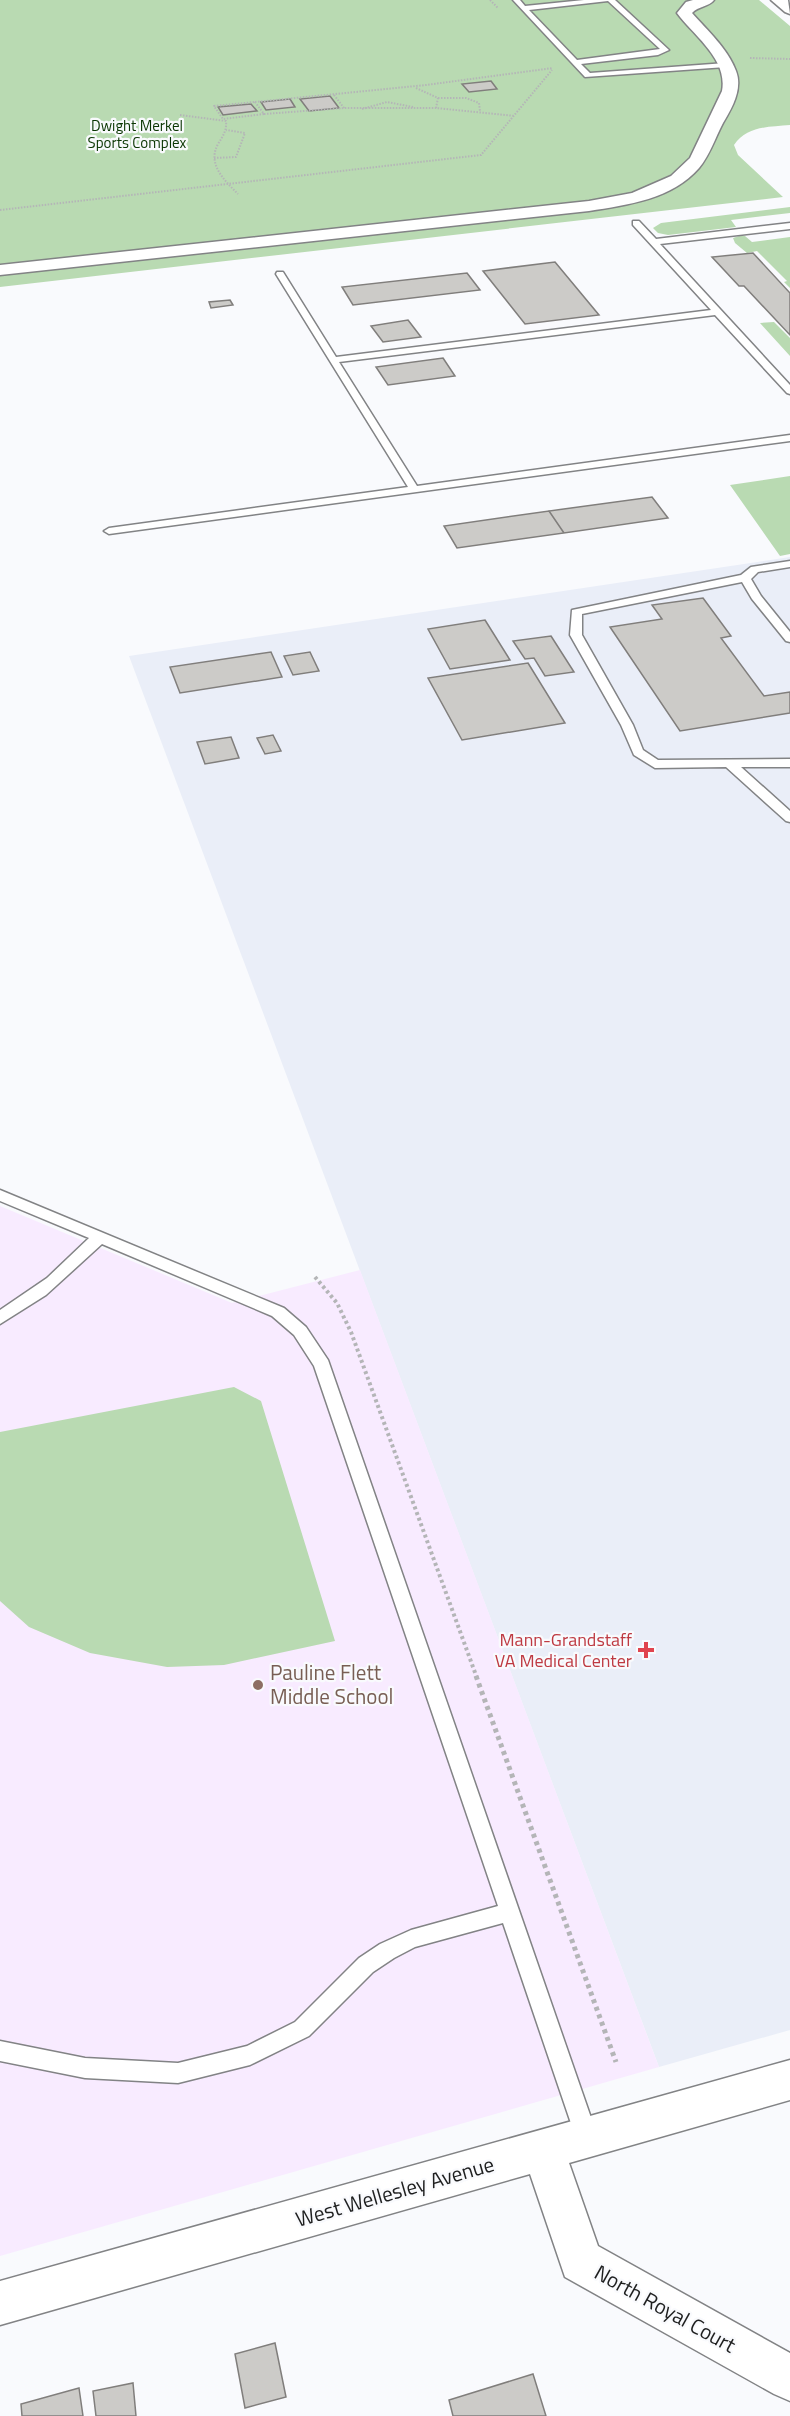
<svg xmlns="http://www.w3.org/2000/svg" width="790" height="2416" viewBox="0 0 790 2416" font-family="'Titillium Web',sans-serif">
<rect width="100%" height="100%" fill="#f9fafd"/>
<!-- built -->
<path fill="#eaeef8" d="M790,557V2030L659,2067L129,656Z"/>
<!-- education -->
<path fill="#f8ebff" d="M0,1206L232,1303L360,1270L659,2067L0,2256Z"/>
<!-- green -->
<path fill="#b9dab2" d="M0,0H759L790,26V125C768,127 747,126 734,145L738,155L783,197L0,287Z
M790,207V213L731,220L736,227L668,235L658,233L653,228L661,223Z
M739,236H745L752,242L790,237V288L784,282L787,281L757,251L747,253L735,243L733,238Z
M774,322L790,338V356L760,323Z
M790,476V554L780,556L730,485Z
M234,1387L261,1401L335,1641L224,1665L167,1667L90,1653L29,1627L0,1601V1432Z"/>
<!-- building -->
<path fill="#cccbc8" stroke="#807e7c" stroke-width="1.5" d="M491,81L497,89L469,92L462,84Z
M330,96L339,108L309,111L300,99Z
M290,99L295,107L266,110L261,102Z
M251,104L257,111L223,115L218,107Z
M753,253L790,293V335L744,286H739L712,257Z
M555,262L599,315L525,324L483,271Z
M467,273L480,290L353,305L342,287Z
M230,300L233,305L211,308L209,302Z
M408,320L421,337L383,342L371,326Z
M443,358L455,376L388,385L376,367Z
M652,497L668,518L564,533L549,511Z
M549,511L564,533L457,548L444,526Z
M703,598L731,636L721,638L764,696L790,692V713L680,731L610,627L662,619L652,605Z
M485,620L510,660L450,669L428,629Z
M551,636L574,672L545,676L534,658L525,659L513,641Z
M271,652L282,677L180,693L170,667Z
M310,652L319,671L293,675L284,656Z
M528,663L565,723L462,740L428,678Z
M273,735L281,751L265,754L257,738Z
M231,737L239,758L205,764L197,742Z
M275,2343L286,2397L245,2408L235,2354Z
M533,2374L546,2416H453L449,2400Z
M133,2383L136,2416H96L93,2391Z
M79,2388L83,2416H22L21,2404Z"/>
<g fill="none" stroke-linecap="round" stroke-linejoin="round">
<defs>
<path id="service" d="M513,0H520L525,6L584,0H615L669,50L658,55L581,64L590,73L726,63L730,65L726,67L585,77ZM608,1L660,49L577,60L529,10Z
M633,221H639L656,239L790,223V229L660,244L790,385V394L787,393L715,315L339,362L417,486L790,435V441L109,534L104,531L109,528L408,487L276,274L277,272H283L336,357L711,310L633,225Z
M790,561V567L758,572L751,579L761,596L790,632V642L786,641L752,599L742,582L582,614V635L633,725L643,750L658,760L790,759V767H741L790,811V822L786,821L726,767L655,768L634,755L621,725L570,635L572,610L741,575L751,567Z
M0,1190L284,1308L306,1327L328,1360L598,2138L595,2146L587,2149L579,2146L576,2138L503,1923L415,1947L394,1958L373,1972L309,2036L250,2065L178,2083L85,2078L0,2061V2041L85,2058L178,2063L247,2046L295,2022L359,1958L380,1944L411,1930L498,1906L314,1366L294,1335L272,1316L102,1244L46,1295L0,1324V1310L47,1278L89,1238L0,1201Z"/>
<path id="minor" d="M693,0H714C709,7 698,6 692,13C707,30 728,49 736,71C743,89 732,108 723,123C715,138 710,155 699,168C672,199 628,205 589,211L0,275V265L589,201L632,193L671,176L690,158L722,91C728,59 694,36 677,13L686,2Z
M790,2060V2100L569,2163L598,2246L790,2353V2401L774,2394L565,2277L530,2174L0,2325V2281Z"/>
<path id="secondary" d="M771,0H788L790,14L785,12Z"/>
</defs>
<!-- service casing -->
<use href="#service" stroke="#828385" stroke-width="3"/>
<!-- minor casing -->
<use href="#minor" stroke="#828385" stroke-width="3"/>
<!-- secondary casing -->
<use href="#secondary" stroke="#828385" stroke-width="3"/>
<!-- path-far2 -->
<path stroke="#b4b5b7" stroke-width="2" stroke-dasharray="1.5 1.5" stroke-linecap="butt" d="M490,0L498,8
M750,58L790,59
M416,88L438,98L436,108L515,116
M334,95L344,108
M438,98H466L479,103L480,111
M255,102L264,114L223,119L214,106Z
M255,102L426,85L553,68
M362,109L387,102L413,107
M264,114L344,108H436
M180,115L226,121C227,130 223,136 218,144C207,164 224,180 238,194
M214,158L236,157L245,133L226,130
M0,210L481,155L552,70"/>
<!-- path-far1 -->
<path stroke="#b4b5b7" stroke-width="4" stroke-dasharray="3 3" stroke-linecap="butt" d="M315,1277L337,1303L351,1332L477,1678"/>
<!-- path -->
<path stroke="#b4b5b7" stroke-width="5" stroke-dasharray="4 4" stroke-linecap="butt" d="M476,1676L616,2062"/>
<!-- service -->
<use href="#service" fill="#fff" fill-rule="evenodd"/>
<!-- minor -->
<use href="#minor" fill="#fff" fill-rule="evenodd"/>
<!-- secondary -->
<use href="#secondary" fill="#fff" fill-rule="evenodd"/>
</g>
<!-- markers -->
<path fill="#e0444e" stroke="#f9fafd" stroke-width="2" d="M643 1641h6v6h6v6h-6v6h-6v-6h-6v-6h6z"/>
<circle fill="#8d6e63" stroke="#f9fafd" stroke-width="2" cx="258" cy="1685" r="6"/>
<g text-anchor="middle" stroke-width="4.5" stroke-linejoin="round" paint-order="stroke">
<!-- far-park labels -->
<g font-size="15" fill="#0a3602" stroke="#f9fafd">
<text x="137" y="131">Dwight Merkel<tspan x="137" dy="17">Sports Complex</tspan></text>
</g>
<!-- health labels -->
<g font-size="18" fill="#be3a42" stroke="#f9fafd" text-anchor="end">
<text x="632" y="1646">Mann-Grandstaff<tspan x="632" dy="21">VA Medical Center</tspan></text>
</g>
<!-- near-education labels -->
<g font-size="21" fill="#785e54" stroke="#f9fafd" text-anchor="start">
<text x="270" y="1680">Pauline Flett<tspan x="270" dy="24">Middle School</tspan></text>
</g>
<!-- near-street labels -->
<g font-size="21" fill="#1e1f1f" stroke="#f9fafd">
<text transform="translate(395 2192) rotate(-16)" y="7">West Wellesley Avenue</text>
<text transform="translate(665 2309) rotate(29)" y="7">North Royal Court</text>
</g>
</g>
</svg>
